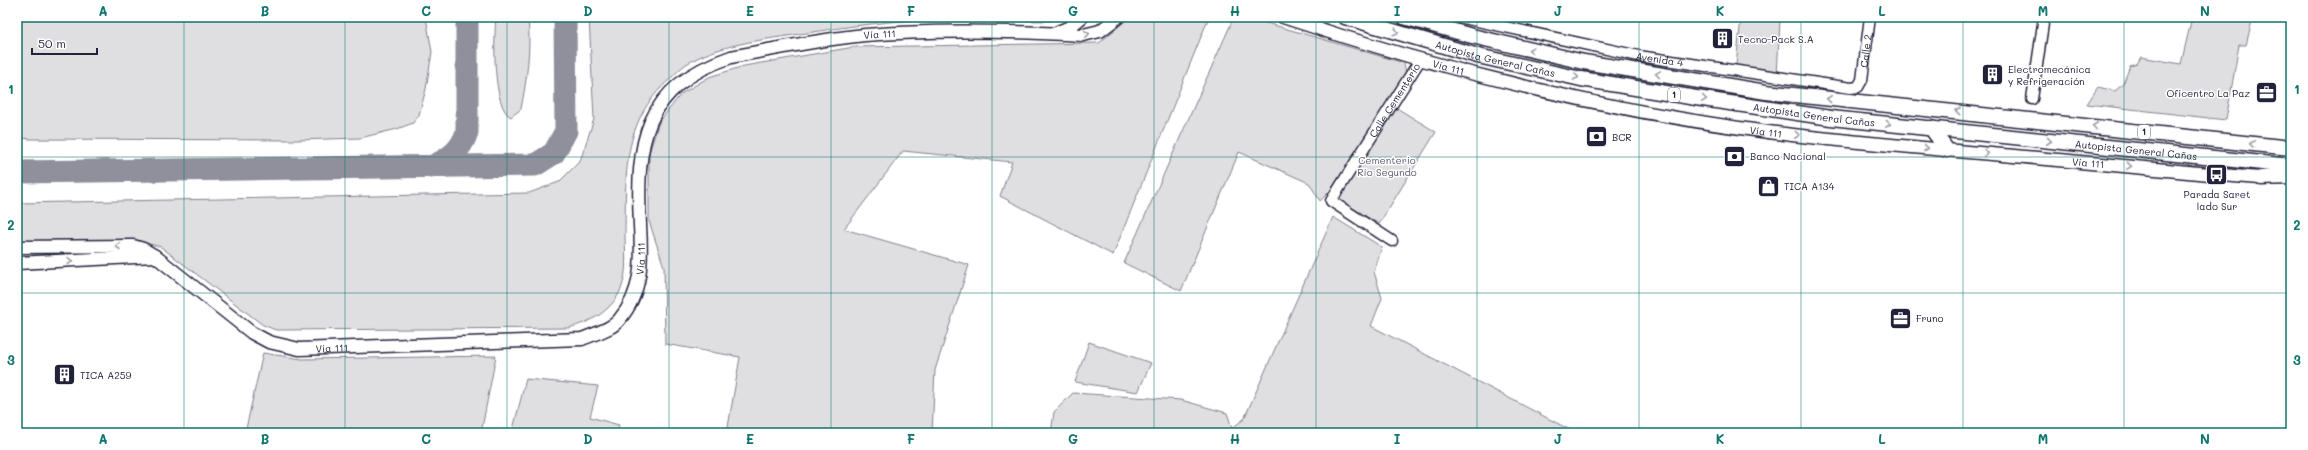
<svg xmlns="http://www.w3.org/2000/svg" width="2308" height="450" viewBox="0 0 2308 450" font-family="Mali,sans-serif">
<rect width="100%" height="100%" fill="#fff"/>
<filter id="ink" filterUnits="userSpaceOnUse"><feTurbulence type="fractalNoise" baseFrequency=".025" numOctaves="2"/><feDisplacementMap in="SourceGraphic" scale="8" xChannelSelector="R" yChannelSelector="G"/><feConvolveMatrix kernelMatrix="1 2 1 2 8 2 1 2 1" color-interpolation-filters="sRGB"/></filter>
<g filter="url(#ink)">
<!-- green -->
<path fill="#dfdfe2" stroke="#80808e" d="M17,17H426L432,52L426,89L419,115L413,123L397,129L360,138L297,140L29,139L17,137Z
M496,17H528C531,49 527,78 521,109L511,117C492,108 494,36 496,17Z
M589,17H1064L1050,21C1009,21 968,19 926,20C880,21 833,29 787,36C753,41 717,46 688,63C681,67 675,74 670,79C621,122 626,175 625,234C625,252 628,272 621,289C611,312 591,322 568,328L276,330L263,325L161,247L146,243L17,244V203L529,193L559,182L580,161L594,119Z
M1130,17H1209L1113,255L1000,196L1012,162L903,151L844,229L969,265L935,370L932,433H727L740,357L665,344L664,267L649,221V153L659,122L681,94L709,77L744,66L854,47L1099,43Z
M1234,17H1246L1404,63L1406,74L1330,191L1320,201L1309,183L1239,152L1181,291L1124,263Z
M2192,17H2253L2246,45H2239L2226,120L2087,104L2098,87L2115,91L2123,84L2130,66L2137,64L2141,57L2181,64Z
M1741,18L1780,21L1777,74L1736,65Z
M1395,107L1436,132L1379,224L1338,199Z
M1333,217L1382,247L1374,272L1382,298L1371,326L1576,433H1051L1054,412L1073,393L1181,400L1227,413L1232,428L1244,419Z
M1089,342L1151,363L1138,392L1075,382Z
M263,353L302,359L496,356L481,433H245Z
M526,379L598,386L590,417L619,425L617,433H512Z"/>
<g fill="none" stroke-linecap="round" stroke-linejoin="round">
<!-- taxiway -->
<path stroke="#90909d" stroke-width="23" d="M431,167C449,159 461,151 467,132V17
M17,172L535,165L554,153L566,131L565,17"/>
<defs>
<g id="minor">
<path id="s1" d="M1459,17L1639,56L1851,88L1858,87L1862,80L1870,17"/>
<path d="M2032,99L2044,17"/>
<path id="s2" d="M1392,241L1331,201L1420,60"/>
</g>
<g id="major">
<path id="s3" d="M1283,17C1441,70 1603,110 1768,132C1861,144 1954,150 2047,159C2118,165 2190,173 2261,178"/>
<path d="M1058,32L1070,27L1082,17"/>
<path id="s4" d="M17,247L133,246L143,249L155,256L252,333L269,342L299,349L582,339C593,334 611,330 619,320C643,292 642,259 640,225C636,142 643,87 731,57C775,49 821,39 865,35C938,29 1011,31 1083,35L1100,31L1118,17"/>
<path d="M17,263L155,256"/>
</g>
<g id="highway">
<path id="s5" d="M1345,17L1478,56L1581,79L1696,98L1831,118L2291,166"/>
<path d="M1404,17L1472,36L1584,62L1766,92L2291,148"/>
<path d="M1931,128L1947,150"/>
<path d="M2261,178L2291,177"/>
</g>
</defs>
<!-- minor casing -->
<use href="#minor" stroke="#22223b" stroke-width="13"/>
<!-- major casing -->
<use href="#major" stroke="#22223b" stroke-width="15"/>
<!-- highway casing -->
<use href="#highway" stroke="#22223b" stroke-width="17"/>
<!-- minor -->
<use href="#minor" stroke="#fff" stroke-width="10"/>
<!-- major -->
<use href="#major" stroke="#fff" stroke-width="12"/>
<!-- highway -->
<use href="#highway" stroke="#fff" stroke-width="14"/>
</g>
<!-- one-way arrows -->
<defs><path id="oneway-chevron" d="M-2-3.5L2.5 0L-2 3.5" fill="none" stroke-width="1.6" stroke-linecap="round" stroke-linejoin="round"/></defs>
<g stroke="#9c9ca7">
<use href="#oneway-chevron" transform="translate(1396 32) rotate(16)"/>
<use href="#oneway-chevron" transform="translate(1087 34) rotate(-6)"/>
<use href="#oneway-chevron" transform="translate(1531 50) rotate(-167)"/>
<use href="#oneway-chevron" transform="translate(1658 74) rotate(-171)"/>
<use href="#oneway-chevron" transform="translate(1576 77) rotate(12)"/>
<use href="#oneway-chevron" transform="translate(1704 99) rotate(8)"/>
<use href="#oneway-chevron" transform="translate(1829 99) rotate(-174)"/>
<use href="#oneway-chevron" transform="translate(1958 111) rotate(-175)"/>
<use href="#oneway-chevron" transform="translate(1888 124) rotate(6)"/>
<use href="#oneway-chevron" transform="translate(2095 126) rotate(-173)"/>
<use href="#oneway-chevron" transform="translate(1797 135) rotate(6)"/>
<use href="#oneway-chevron" transform="translate(2049 141) rotate(6)"/>
<use href="#oneway-chevron" transform="translate(2252 144) rotate(-174)"/>
<use href="#oneway-chevron" transform="translate(1926 148) rotate(5)"/>
<use href="#oneway-chevron" transform="translate(1986 153) rotate(5)"/>
<use href="#oneway-chevron" transform="translate(2129 166) rotate(5)"/>
<use href="#oneway-chevron" transform="translate(118 246) rotate(180)"/>
<use href="#oneway-chevron" transform="translate(70 261) rotate(-2)"/>
</g>
</g>
<!-- grid -->
<path fill="none" stroke="#0f766e" stroke-width="1" stroke-opacity="0.55" d="M184,17V433M345,17V433M507,17V433M669,17V433M831,17V433M992,17V433M1154,17V433M1316,17V433M1477,17V433M1639,17V433M1801,17V433M1963,17V433M2124,17V433M17,157H2291M17,293H2291"/>
<!-- icons -->
<defs>
<symbol id="building-square" viewBox="-11 -11 22 22"><rect x="-9" y="-9" width="18" height="18" rx="4" fill="#22223b" stroke="#fff"/><path d="M-4-6H4V6H1V3H-1V6H-4ZM-2.5-4.3h1.7v1.8h-1.7ZM.8-4.3h1.7v1.8H.8ZM-2.5-1h1.7V.8h-1.7ZM.8-1h1.7V.8H.8Z" fill="#fff"/></symbol>
<symbol id="office-square" viewBox="-11 -11 22 22"><rect x="-9" y="-9" width="18" height="18" rx="4" fill="#22223b" stroke="#fff"/><path d="M-6-3h4V-5.5h4V-3h4V5H-6ZM-1-4.5V-3h2v-1.5ZM-6 0V1H6V0Z" fill="#fff"/></symbol>
<symbol id="bank-square" viewBox="-11 -11 22 22"><rect x="-9" y="-9" width="18" height="18" rx="4" fill="#22223b" stroke="#fff"/><path d="M-6-4H6V4H-6ZM0-2.3a2.3 2.3 0 1 0 0 4.6a2.3 2.3 0 1 0 0-4.6Z" fill="#fff"/></symbol>
<symbol id="bus-square" viewBox="-11 -11 22 22"><rect x="-9" y="-9" width="18" height="18" rx="4" fill="#22223b" stroke="#fff"/><path d="M-5-6H5V4H4V6H2V4H-2V6H-4V4H-5ZM-3.5-4V0h7V-4ZM-3.5 1.2v1.5H-2V1.2ZM2 1.2v1.5H3.5V1.2Z" fill="#fff"/></symbol>
<symbol id="shop-square" viewBox="-11 -11 22 22"><rect x="-9" y="-9" width="18" height="18" rx="4" fill="#22223b" stroke="#fff"/><path d="M-5-2.5h2.3a2.7 3.5 0 0 1 5.4 0H5L5.5 6h-11ZM-1.5-2.5h3a1.5 2.3 0 0 0-3 0Z" fill="#fff"/></symbol>
</defs>
<g fill-rule="evenodd">
<use href="#building-square" x="1710" y="26" width="25" height="25"/>
<use href="#building-square" x="1980" y="62" width="25" height="25"/>
<use href="#office-square" x="2254" y="80" width="25" height="25"/>
<use href="#bank-square" x="1584" y="124" width="25" height="25"/>
<use href="#bank-square" x="1722" y="144" width="25" height="25"/>
<use href="#bus-square" x="2204" y="162" width="25" height="25"/>
<use href="#shop-square" x="1756" y="174" width="25" height="25"/>
<use href="#office-square" x="1888" y="306" width="25" height="25"/>
<use href="#building-square" x="52" y="362" width="25" height="25"/>
</g>
<g text-anchor="middle" stroke-width="3" stroke-linejoin="round" paint-order="stroke">
<!-- shield labels -->
<g fill="#fff" stroke="#646476" stroke-width="1">
<rect x="1668" y="88" width="12" height="14" rx="3"/>
<rect x="2138" y="125" width="12" height="14" rx="3"/>
</g>
<g font-size="9" font-weight="bold" fill="#22223b">
<text x="1674" y="98">1</text>
<text x="2144" y="135">1</text>
</g>
<!-- street labels -->
<g font-size="10" fill="#22223b" stroke="#fff">
<text dy="4" stroke="none"><textPath href="#s4" startOffset="1101">Vía 111</textPath></text>
<text dy="4" stroke="none"><textPath href="#s1" startOffset="443">Calle 2</textPath></text>
<text dy="4" stroke="none"><textPath href="#s5" startOffset="156">Autopista General Cañas</textPath></text>
<text dy="4" stroke="none"><textPath href="#s1" startOffset="205">Avenida 4</textPath></text>
<text dy="4" stroke="none"><textPath href="#s3" startOffset="173">Vía 111</textPath></text>
<text dy="4" stroke="none"><textPath href="#s2" startOffset="192">Calle Cementerio</textPath></text>
<text dy="4" stroke="none"><textPath href="#s5" startOffset="480">Autopista General Cañas</textPath></text>
<text dy="4" stroke="none"><textPath href="#s3" startOffset="497">Vía 111</textPath></text>
<text dy="4" stroke="none"><textPath href="#s5" startOffset="804">Autopista General Cañas</textPath></text>
<text dy="4" stroke="none"><textPath href="#s3" startOffset="821">Vía 111</textPath></text>
<text dy="4" stroke="none"><textPath href="#s4" startOffset="706">Vía 111</textPath></text>
<text dy="4" stroke="none"><textPath href="#s4" startOffset="347">Vía 111</textPath></text>
</g>
<!-- poi labels -->
<g font-size="10" fill="#22223b" stroke="#fff" text-anchor="start">
<text x="1738" y="43">Tecno-Pack S.A</text>
<text x="2008" y="73">Electromecánica<tspan x="2008" dy="12">y Refrigeración</tspan></text>
<text x="2250" y="97" text-anchor="end">Oficentro La Paz</text>
<text x="1612" y="141">BCR</text>
<text x="1750" y="160">Banco Nacional</text>
<text x="1784" y="190">TICA A134</text>
<text x="2217" y="198" text-anchor="middle">Parada Saret<tspan x="2217" dy="12">lado Sur</tspan></text>
<text x="1916" y="322">Fruno</text>
<text x="80" y="379">TICA A259</text>
</g>
<!-- park labels -->
<g font-size="10" fill="#5b5b6d" stroke="#fff">
<text x="1387" y="164">Cementerio<tspan x="1387" dy="12">Río Segundo</tspan></text>
</g>
</g>
<!-- margin -->
<rect width="2308" height="450" fill="none" stroke="#fff" stroke-width="44"/>
<!-- scale -->
<path d="M32 48v6h65v-6" fill="none" stroke="#22223b" stroke-width="2"/>
<text x="38" y="48" font-size="12" fill="#22223b" stroke="#ffffff" stroke-width="3" paint-order="stroke">50 m</text>
<rect x="22" y="22" width="2264" height="406" fill="none" stroke="#0f766e" stroke-width="1.5"/>
<g font-size="13" text-anchor="middle" font-weight="bold" fill="#0f766e">
<text x="103" y="16">A</text>
<text x="265" y="16">B</text>
<text x="426" y="16">C</text>
<text x="588" y="16">D</text>
<text x="750" y="16">E</text>
<text x="911" y="16">F</text>
<text x="1073" y="16">G</text>
<text x="1235" y="16">H</text>
<text x="1397" y="16">I</text>
<text x="1558" y="16">J</text>
<text x="1720" y="16">K</text>
<text x="1882" y="16">L</text>
<text x="2043" y="16">M</text>
<text x="2205" y="16">N</text>
<text x="11" y="94">1</text>
<text x="2297" y="94">1</text>
<text x="11" y="230">2</text>
<text x="2297" y="230">2</text>
<text x="11" y="365">3</text>
<text x="2297" y="365">3</text>
<text x="103" y="444">A</text>
<text x="265" y="444">B</text>
<text x="426" y="444">C</text>
<text x="588" y="444">D</text>
<text x="750" y="444">E</text>
<text x="911" y="444">F</text>
<text x="1073" y="444">G</text>
<text x="1235" y="444">H</text>
<text x="1397" y="444">I</text>
<text x="1558" y="444">J</text>
<text x="1720" y="444">K</text>
<text x="1882" y="444">L</text>
<text x="2043" y="444">M</text>
<text x="2205" y="444">N</text>
</g>
</svg>
